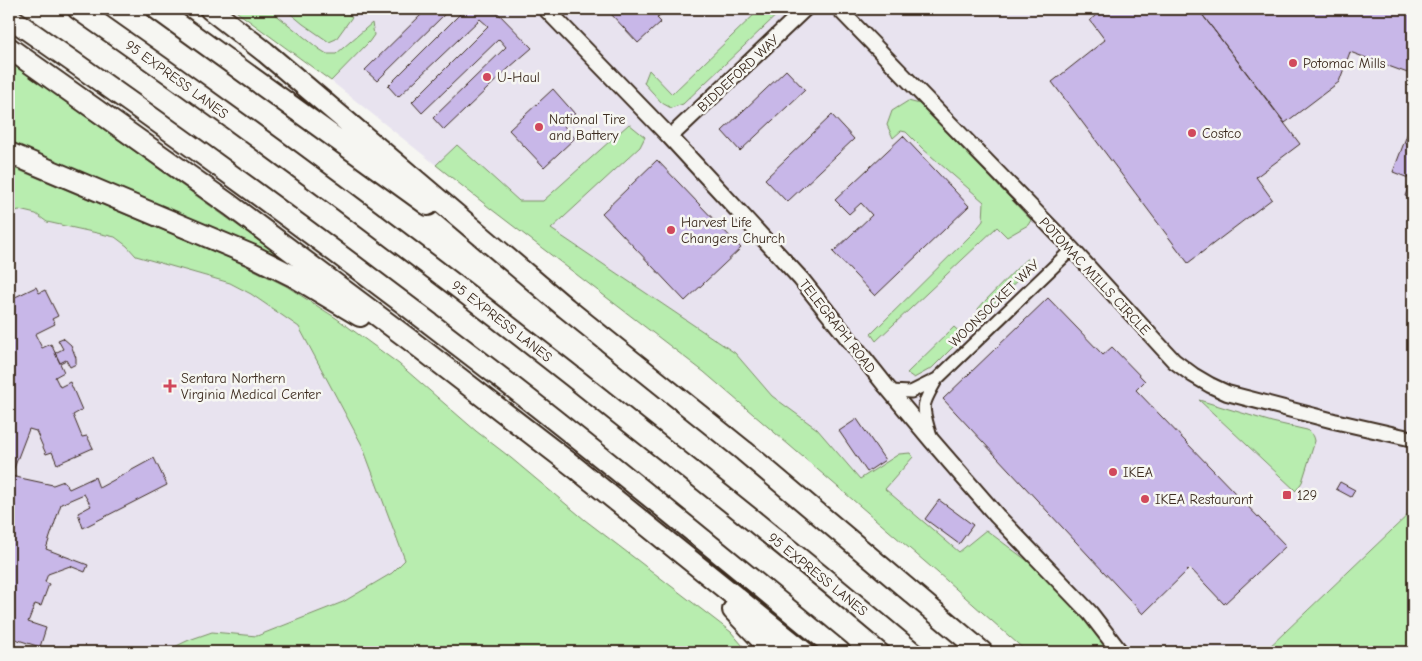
<svg xmlns="http://www.w3.org/2000/svg" width="1422" height="661" viewBox="0 0 1422 661" font-family="'Comic Neue',sans-serif">
<rect width="100%" height="100%" fill="#f6f6f2"/>
<filter id="ink" filterUnits="userSpaceOnUse"><feTurbulence type="fractalNoise" baseFrequency=".02" numOctaves="2"/><feDisplacementMap in="SourceGraphic" scale="10" xChannelSelector="R" yChannelSelector="G"/><feConvolveMatrix kernelMatrix="1 2 1 2 8 2 1 2 1" color-interpolation-filters="sRGB"/></filter>
<g filter="url(#ink)">
<!-- built -->
<path fill="#e8e3ef" d="M233,9H1413V510L1264,652L1257,650L1254,652H1027L938,573L704,372L491,209L311,65Z
M19,210L36,214L47,222L115,237L127,246L136,256L230,283L251,294L299,327L362,445L374,476L405,560L392,573L343,602L257,636L212,632L189,640L164,652H9V213Z"/>
<!-- green -->
<path fill="#b8edaf" stroke="#7a8c66" d="M233,9H269L319,49L327,54H336L372,23L374,35L369,42L331,81Z
M285,9H341L352,17L336,39L329,42L303,24Z
M760,9H783L683,104L671,108L662,103L644,83L649,70L672,94Z
M9,61L305,274L9,145Z
M908,101L920,104L1031,220L1028,225L1007,237L997,227L876,341L871,334L974,232L983,221L984,202L923,149L906,132L901,131L893,138L887,125L892,111Z
M629,124L645,137L640,147L551,229L735,353L772,396L817,429L860,479L899,454L910,453L913,457L885,489L959,552L986,530L1037,568L1088,620L1112,652H1027L938,573L704,372L491,209L436,165L457,145L519,201H543Z
M9,166L232,259L286,286L336,318L399,364L476,431L511,458L585,520L731,632L748,652H164L189,640L212,632L257,636L343,602L392,573L405,560L362,445L299,327L251,294L230,283L136,256L127,246L115,237L47,222L36,214L19,210L9,213Z
M1027,258L1028,270L986,311L979,313L978,309L984,302Z
M954,327L964,336L932,368L914,378L907,373Z
M1199,400L1272,422L1307,430C1312,433 1314,435 1315,441L1302,482L1296,491Z
M1413,510V652H1254L1256,650L1264,652Z"/>
<!-- building -->
<path fill="#c8b7e8" stroke="#3b2a1e" d="M427,9H450L377,81L365,70Z
M465,9H494L532,48L510,67L444,130L433,118L506,47L499,39L422,113L412,102L488,26L480,19L398,97L388,86Z
M617,9H667L657,18L661,22L638,43L611,14Z
M1104,9L1108,13L1113,9H1198L1300,144L1256,177L1272,199L1188,263L1052,82L1105,40L1090,20Z
M1198,9H1413V75L1350,52L1339,82L1285,123Z
M786,70L805,90L740,151L722,131Z
M553,89L575,114L563,125L575,138L544,167L509,130Z
M832,115L854,139L787,202L765,179Z
M1413,119V199L1405,196L1411,179L1393,172Z
M903,136L969,206L875,296L833,252L872,215L861,203L849,214L835,200Z
M657,160L741,248L685,301L602,213Z
M36,287L39,293L45,290L58,316L52,319L55,324L35,334L42,348L51,344L64,372L55,377L60,387L70,382L82,410L73,415L82,437L87,436L93,448L57,464L52,452L46,454L36,431L29,429L11,476L53,485L64,481L69,489L95,477L99,488L154,458L167,485L83,528L78,513L91,506L84,494L61,504L46,549L88,565L85,572L70,566L48,574L45,582L49,584L41,606L35,604L28,622L46,628L40,647L9,637V300Z
M1048,298L1103,355L1112,347L1145,381L1136,390L1286,546L1224,604L1190,568L1143,614L943,399Z
M63,338L71,345L76,358V364L70,367L66,360L60,363L55,353L63,349L58,340Z
M857,419L885,460L867,472L839,431Z
M1340,482L1355,490L1351,497L1336,489Z
M939,500L973,525L959,544L925,519Z"/>
<g fill="none" stroke-linecap="round" stroke-linejoin="round">
<defs>
<path id="minor" d="M890,391L911,392L937,379
M931,437C922,405 920,408 937,379L1072,249"/>
<path id="tertiary" d="M839,9L1072,249L1174,361L1193,375L1210,385L1227,393L1334,421L1413,439
M670,137L805,9"/>
<path id="secondary" d="M546,9L670,137L801,279L886,386L932,441L997,516L1090,613L1120,652"/>
<path id="motorway" d="M78,9C269,142 455,282 637,428C730,501 822,576 912,652
M157,9L428,205
M210,9L265,52L566,308L744,451L982,652
M9,17C176,133 340,253 501,378C616,467 728,560 840,652
M9,48L230,205L406,337L572,465L804,652
M9,153L251,255L293,276L360,316
M733,610L773,652"/>
</defs>
<!-- minor casing -->
<use href="#minor" stroke="#3b2a1e" stroke-width="15"/>
<!-- tertiary casing -->
<use href="#tertiary" stroke="#3b2a1e" stroke-width="18"/>
<!-- secondary casing -->
<use href="#secondary" stroke="#3b2a1e" stroke-width="19"/>
<!-- motorway casing -->
<use href="#motorway" stroke="#3b2a1e" stroke-width="24"/>
<!-- minor -->
<use href="#minor" stroke="#f6f6f2" stroke-width="11"/>
<!-- tertiary -->
<use href="#tertiary" stroke="#f6f6f2" stroke-width="14"/>
<!-- secondary -->
<use href="#secondary" stroke="#f6f6f2" stroke-width="15"/>
<!-- motorway -->
<use href="#motorway" stroke="#f6f6f2" stroke-width="20"/>
</g>
</g>
<!-- markers -->
<g fill="#d1495b" stroke="#f6f6f2" stroke-width="2">
<circle cx="1293" cy="63" r="5"/>
<circle cx="487" cy="77" r="5"/>
<circle cx="539" cy="127" r="5"/>
<circle cx="1192" cy="133" r="5"/>
<circle cx="671" cy="230" r="5"/>
<path d="M167.5 378.5h5v5h5v5h-5v5h-5v-5h-5v-5h5z"/>
<circle cx="1113" cy="472" r="5"/>
<rect x="1282" y="490" width="10" height="10" rx="2.5"/>
<circle cx="1145" cy="499" r="5"/>
</g>
<g text-anchor="middle" stroke-width="5" stroke-linejoin="round" paint-order="stroke">
<!-- poi labels -->
<g font-size="14" fill="#3b2a1e" stroke="#f6f6f2" text-anchor="start">
<text x="1303" y="68">Potomac Mills</text>
<text x="497" y="82">U-Haul</text>
<text x="549" y="124">National Tire<tspan x="549" dy="16">and Battery</tspan></text>
<text x="1202" y="138">Costco</text>
<text x="681" y="227">Harvest Life<tspan x="681" dy="16">Changers Church</tspan></text>
<text x="181" y="383">Sentara Northern<tspan x="181" dy="16">Virginia Medical Center</tspan></text>
<text x="1123" y="477">IKEA</text>
<text x="1297" y="500">129</text>
<text x="1155" y="504">IKEA Restaurant</text>
</g>
<!-- street labels -->
<g font-size="14" fill="#3b2a1e" stroke="#f6f6f2">
<text transform="translate(738 73) rotate(-43)" y="5">BIDDEFORD WAY</text>
<text transform="translate(177 79) rotate(36)" y="5">95 EXPRESS LANES</text>
<text transform="translate(1095 276) rotate(47)" y="5">POTOMAC MILLS CIRCLE</text>
<text transform="translate(994 303) rotate(-44)" y="5">WOONSOCKET WAY</text>
<text transform="translate(502 321) rotate(38)" y="5">95 EXPRESS LANES</text>
<text transform="translate(838 326) rotate(52)" y="5">TELEGRAPH ROAD</text>
<text transform="translate(818 574) rotate(39)" y="5">95 EXPRESS LANES</text>
</g>
</g>
<!-- margin -->
<rect width="1422" height="661" fill="none" stroke="#f6f6f2" stroke-width="30"/>
<rect x="15" y="15" width="1392" height="631" fill="none" stroke="#3b2a1e" stroke-width="2" filter="url(#ink)"/>
</svg>
